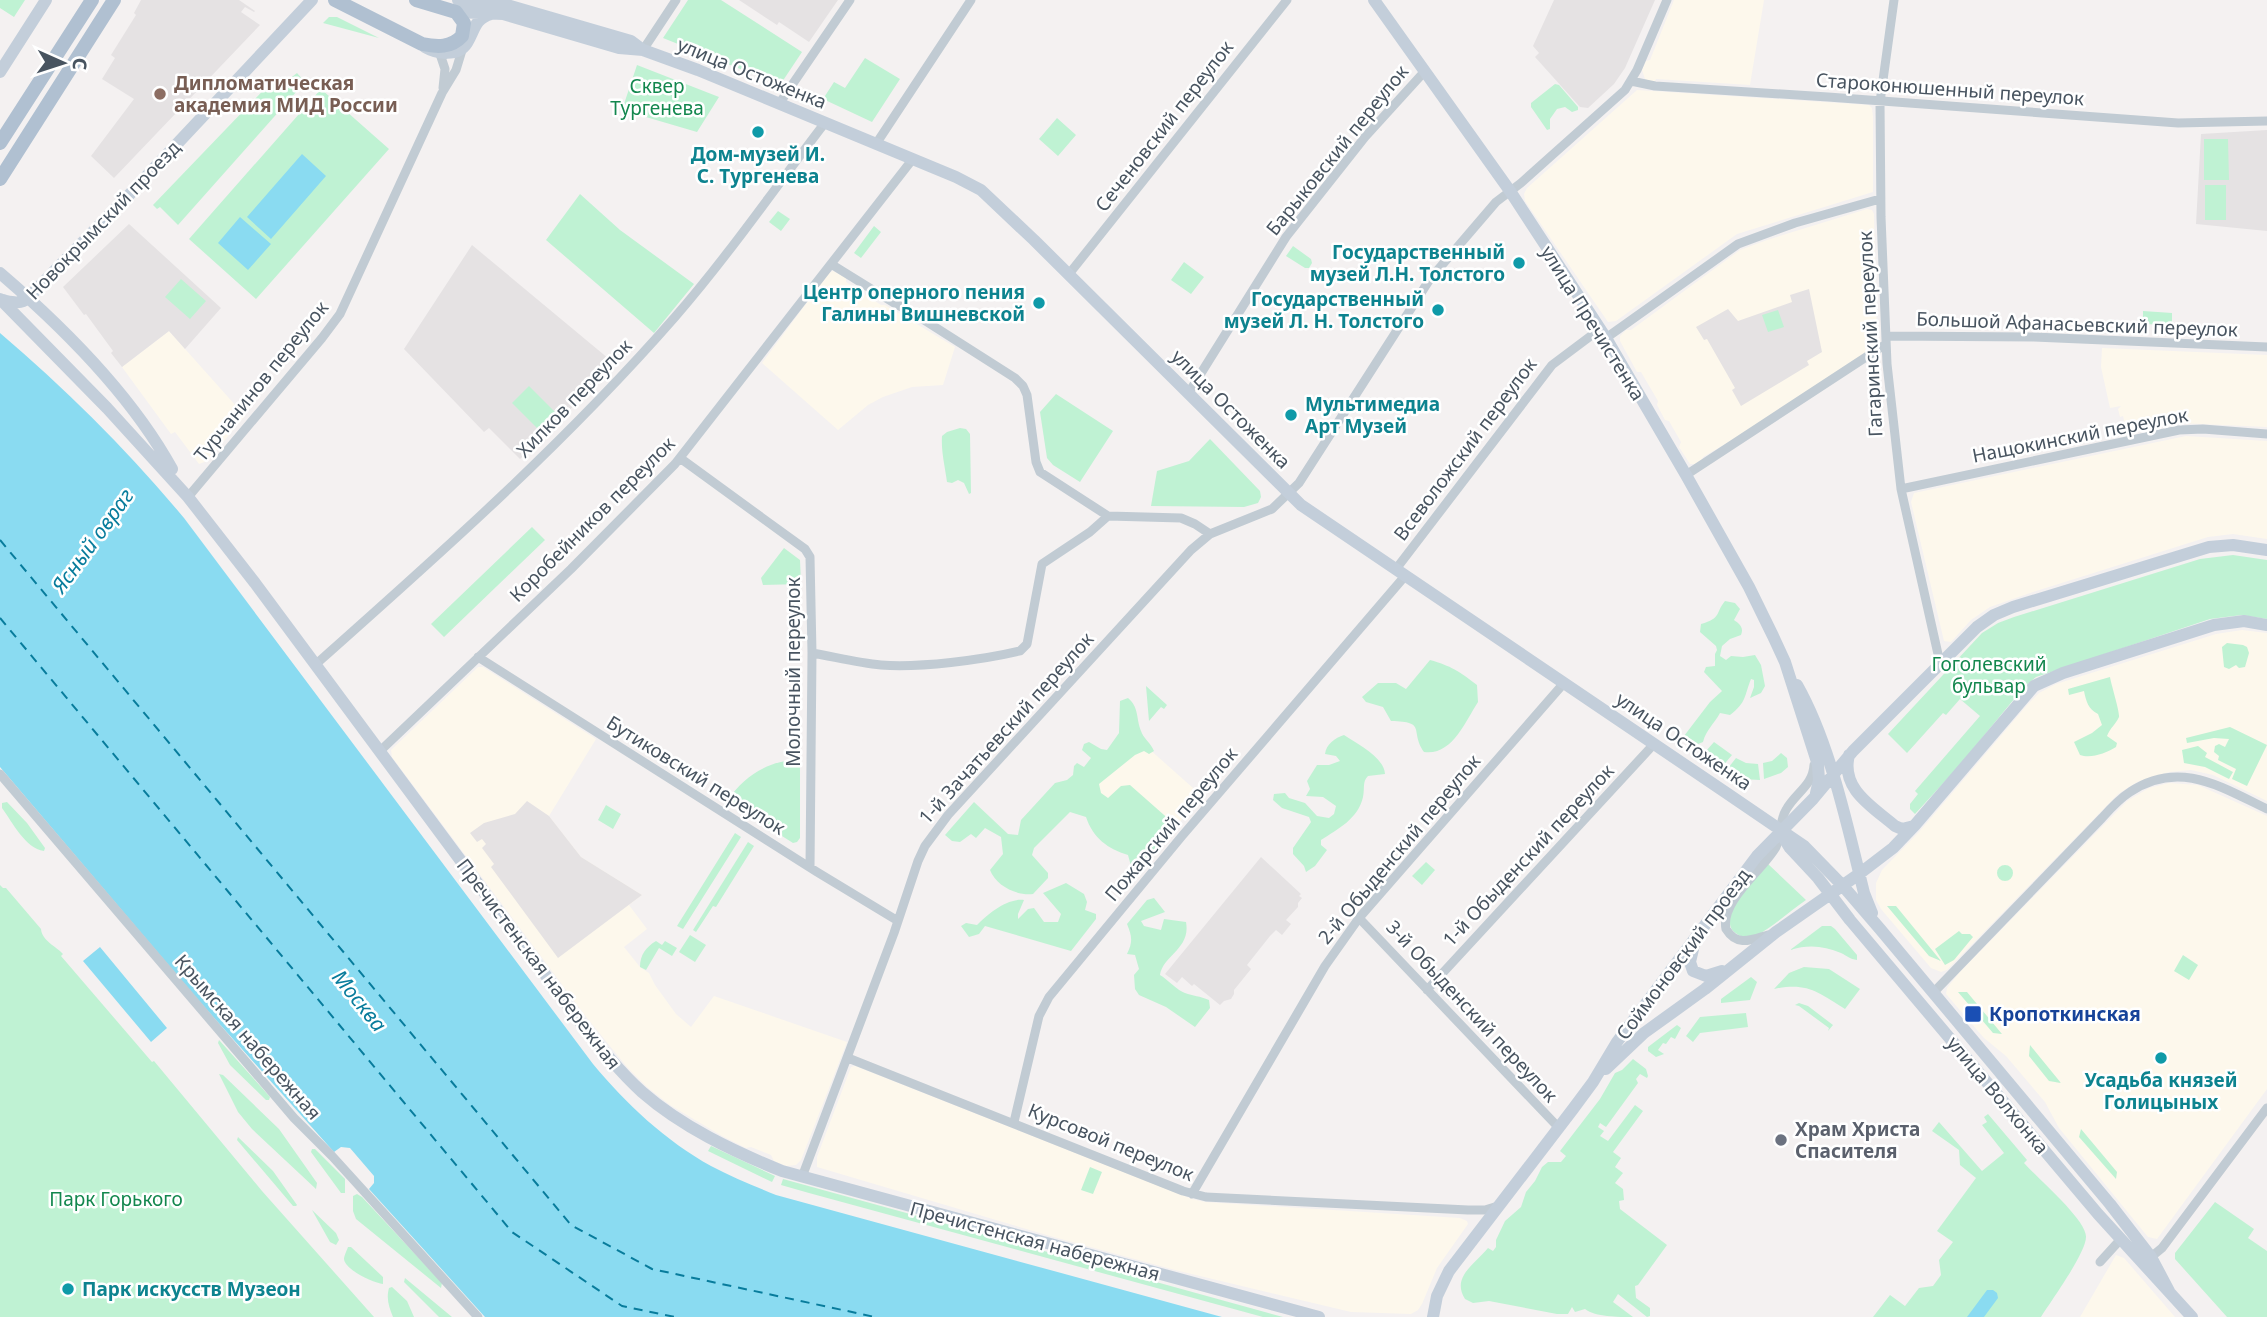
<svg xmlns="http://www.w3.org/2000/svg" width="2267" height="1317" viewBox="0 0 2267 1317" font-family="'Noto Sans',sans-serif">
<rect width="100%" height="100%" fill="#f4f1f1"/>
<!-- commercial -->
<path fill="#fdf8ec" d="M1674,0H1764L1750,85L1656,79L1654,83L1645,79L1642,70L1646,61L1650,60Z
M1637,90L1869,105L1872,108L1873,117V192L1737,234L1616,321L1608,322L1525,201L1524,194L1527,188Z
M1867,209L1872,210L1874,214L1877,340L1875,346L1747,431L1703,457L1702,460L1697,464H1690L1679,447L1681,442L1669,421L1665,420L1657,405L1658,401L1641,372H1637L1620,341V336L1626,330H1631L1740,250L1767,240Z
M833,271L846,278V282L881,305H885L955,347L943,385L912,387L883,397L868,405L838,430L762,363L829,273Z
M169,331L245,416L207,461L199,464L175,432L171,434L122,367Z
M2102,348L2267,355V427L2179,423L2127,433L2123,416L2120,417L2118,409L2121,406L2110,408L2101,367Z
M2186,436L2267,441V539L2233,534L2208,537L2033,592L1990,607L1971,620L1951,642L1944,641L1911,502L1914,493Z
M2242,630L2267,633V801L2213,775L2191,770L2169,772L2137,782L2118,794L1947,970L1941,972L1931,968L1881,909L1876,900V883L1882,870L1919,832L2028,704L2039,693L2056,684L2216,634Z
M478,667H483L596,739L549,816L581,857L642,895L629,905L647,929L624,947L640,967L649,973L655,985L676,1014L691,1027L714,996L847,1042L801,1160L796,1165L786,1166L774,1161L771,1155L751,1147L746,1148L722,1136L670,1105L647,1087L627,1067L587,1018L392,757L391,750Z
M1130,732L1202,796L1144,864L1071,799Z
M2169,783L2198,785L2267,816V1089L2157,1239L2148,1237L2059,1128L2045,1102L2006,1056L1984,1038L1946,994L1947,988L1959,973L2127,801L2149,788Z
M855,1066L1192,1199L1205,1202L1460,1218L1467,1221L1468,1224L1437,1268L1422,1304L1418,1310L1411,1314L1351,1312L1175,1270L1050,1236L817,1167V1157L851,1067Z
M2116,1255L2124,1258L2175,1317H2080Z"/>
<!-- education -->
<path fill="#e5e2e3" d="M141,0H239L255,11L254,12L245,7L241,12L260,25L114,178L91,156L134,99L102,79L115,58L111,55L136,15L134,13Z
M739,0H838L809,42L779,22L777,25Z
M1554,0H1655L1625,68L1614,84L1588,108L1580,107L1535,57L1539,53L1533,46Z
M2267,130V231L2196,224L2201,134Z
M129,224L221,308L185,349L169,331L122,367L111,353L113,351L86,314L84,315L63,287Z
M472,245L609,359L611,369L520,459L489,428L484,432L404,349Z
M1809,289L1822,352L1807,361L1809,365L1741,406L1732,390L1735,388L1707,339L1704,340L1696,327L1728,309L1738,321L1792,302L1790,295Z
M527,801L549,816L581,857L642,895L558,958L491,867L494,864L482,848L486,844L482,839L477,842L470,833L484,823L515,814Z
M1261,857L1301,894L1299,896L1302,898L1298,903V907L1286,920L1291,924L1282,935L1276,930L1270,936L1247,965L1251,969L1234,990V994L1231,999L1224,1001L1220,1005L1194,984L1192,986L1182,977L1177,983L1165,974Z"/>
<!-- green -->
<path fill="#bff2d3" d="M0,0H25L14,17L0,8Z
M688,0H721L802,52L780,85L663,38Z
M329,17H337L379,38L323,23Z
M865,58L900,79L872,122L823,99L834,82L845,88Z
M637,65L719,97L697,132L622,110Z
M297,73L305,82L178,225L160,207L157,209L153,205L276,77L283,84Z
M1555,84L1559,85L1578,107V110L1572,112L1565,107L1557,109L1550,119V129L1547,130L1531,107V103Z
M321,89L389,149L256,299L189,239Z
M1057,118L1076,135L1058,156L1039,139Z
M2204,139H2228L2229,180H2204Z
M2226,185V220H2205V185Z
M580,194L620,230L694,284L654,333L546,240Z
M778,211L790,219L781,231L769,222Z
M874,226L881,232L861,258L854,253Z
M1293,246L1311,259L1312,263L1309,268H1305L1286,256Z
M1184,262L1204,277L1191,294L1171,280Z
M181,279L206,301L190,319L165,297Z
M1778,310L1784,327L1768,332L1762,315Z
M2143,311L2172,313V325L2143,324Z
M529,386L557,414L540,431L512,403Z
M1056,394L1113,431L1080,482L1053,465L1047,458L1040,412Z
M960,428L966,429L970,434L971,493L969,494L964,483L958,480L952,483L947,482C945,466 941,452 942,436L947,432Z
M1210,439L1260,491L1261,497L1258,503L1244,507L1151,506L1157,471L1189,461Z
M532,527L545,540L444,637L431,624Z
M784,548L800,560L801,584L763,585L761,578Z
M2233,555L2267,560V619L2242,615L2210,619L2036,677L2024,687L1958,767L1915,814L1910,809V804L1918,794L1915,791L1980,716L1960,699L1946,715L1943,713L1907,753L1888,734L1982,633L1998,623L2014,617L2200,559Z
M1725,601L1735,603L1740,609L1734,620C1740,624 1744,628 1741,635L1730,639L1722,646L1720,656L1726,660L1731,656L1743,657L1755,655L1761,665L1765,686L1761,693L1750,698L1754,687V680L1751,679C1744,696 1747,702 1730,715L1720,713C1714,724 1706,730 1703,742L1693,746L1686,740L1684,736L1710,702L1722,691L1704,672L1706,667L1715,666V654L1717,650L1716,646L1700,632L1701,624C1722,618 1715,613 1725,601Z
M2227,643L2243,645L2247,647L2249,653L2245,667L2239,668L2236,665L2229,669L2224,667L2222,647Z
M1430,660C1451,666 1459,671 1477,685L1478,702C1465,722 1452,756 1424,752C1409,730 1428,722 1391,721L1383,707L1366,702L1362,697L1378,683H1396L1406,689Z
M2110,677C2111,684 2120,712 2119,717C2116,724 2110,728 2107,736L2117,743L2116,747C2106,753 2091,759 2080,755L2074,742L2092,733L2102,725L2098,714C2088,709 2086,701 2084,691L2069,695L2068,689Z
M1146,686L1167,705L1164,709L1161,707L1149,721Z
M1128,698C1139,707 1136,718 1141,731C1143,738 1151,743 1154,751L1149,754L1144,751L1135,755L1099,784L1101,793L1108,798L1121,786L1130,785L1172,822L1171,830L1137,870L1131,866L1128,855C1108,849 1093,838 1086,817L1070,812L1034,848L1032,855L1048,873V878L1033,894C1017,896 996,886 990,870L1003,854L1001,837L985,828L976,838L971,834L960,842L952,841L945,835L974,802L1008,834L1018,835L1021,820L1055,783L1067,780L1073,775L1074,766L1077,763L1084,767L1091,758L1082,750L1084,744L1089,742L1101,749L1107,750L1119,733L1120,701Z
M2230,727L2267,745L2247,786L2232,779L2236,769L2218,760L2219,756L2214,752L2215,746L2219,744L2225,747L2229,739L2214,738L2187,743L2186,738Z
M1344,735C1357,744 1384,757 1385,774L1368,776C1362,782 1365,788 1363,797C1358,819 1338,829 1321,840V845L1327,850L1315,866L1306,872L1304,866L1293,854V848L1311,822L1309,817L1282,808L1273,800L1274,794L1285,793L1289,798L1305,803L1317,816L1329,818L1334,814L1336,806L1323,797L1306,796L1310,789L1307,781L1317,765H1329L1340,761L1336,756L1325,754C1326,744 1335,738 1344,735Z
M1714,742L1732,755L1721,768L1706,756V751Z
M2198,746L2207,753L2205,757L2233,772L2229,779L2205,767L2184,763L2182,750Z
M1781,753L1787,758L1788,767L1781,773L1764,779L1763,763L1772,761Z
M1736,758L1746,763L1758,764L1760,780L1742,779L1725,772Z
M800,759V838L797,842L793,843L727,801C745,775 768,761 800,759Z
M7,802L27,823L45,848L44,851C25,848 13,823 2,808V803Z
M606,805L621,814L613,829L598,820Z
M735,833L741,837L683,929L677,926Z
M748,842L754,846L716,907L713,906L696,932L693,930Z
M1426,862L1435,870L1422,885L1412,876Z
M1767,863L1806,900C1790,911 1774,926 1757,935C1751,938 1743,938 1737,934C1713,920 1756,877 1767,863Z
M1997 873a8 8 0 1 1 16 0a8 8 0 1 1-16 0Z
M1066,883L1084,894L1087,902L1085,910L1096,914V919L1071,951L985,926L979,934L969,937L961,926L966,923L977,925C988,914 1007,898 1024,900L1018,914V919L1028,909L1034,908L1044,922H1058L1061,914L1043,893Z
M0,885L3,888H6L41,929C42,941 56,946 63,954L61,956L152,1062L154,1061L262,1191L374,1317H0Z
M1154,898L1165,912L1141,921L1144,926L1161,930L1164,919L1186,922C1191,949 1163,955 1160,975C1167,979 1178,991 1185,993C1193,996 1200,996 1209,1000L1210,1008L1195,1027L1166,1007L1139,995L1135,989L1134,975L1139,969L1135,955L1127,954C1133,942 1132,936 1127,924L1147,900Z
M1887,906H1896L1941,961L1929,956Z
M1822,926H1831L1835,929L1857,955V960C1850,959 1847,956 1841,953C1824,946 1809,944 1790,950Z
M1959,931L1962,934H1970L1973,937L1954,960L1945,965L1935,949Z
M690,935L706,945L695,962L679,952Z
M656,941L662,945L665,941L677,948L672,956L659,948L646,970L640,967C640,955 646,947 656,941Z
M2183,955L2198,965L2189,980L2174,971Z
M1804,967L1829,969L1860,989L1845,1009C1818,992 1807,982 1774,989L1789,973Z
M1751,977L1757,982L1750,1000L1721,1003V999Z
M1958,992H1967L2002,1034L1993,1033Z
M1799,1003L1808,1006L1833,1025L1828,1031L1829,1028L1799,1006L1795,1005Z
M1746,1013L1748,1027L1700,1033L1693,1042L1686,1036L1700,1017Z
M1677,1025L1681,1028L1675,1039L1671,1037L1666,1044L1663,1043L1658,1050L1664,1054L1656,1057L1648,1051V1047Z
M219,1040L270,1097L269,1100H266L230,1065L218,1043Z
M2030,1045L2061,1083L2049,1081L2029,1056Z
M1633,1059L1646,1069L1648,1076L1647,1078L1640,1074L1636,1079L1638,1083L1606,1127L1600,1123L1598,1127L1604,1131L1600,1136L1608,1141L1635,1105L1643,1111L1613,1152L1621,1158L1615,1167L1623,1173L1615,1183L1623,1189L1624,1200L1619,1201L1620,1209L1667,1245L1638,1285L1635,1286L1636,1298L1650,1308V1316L1647,1317L1618,1294L1613,1302L1633,1317C1617,1317 1596,1317 1585,1309L1575,1312L1572,1307L1568,1314H1557L1489,1301L1473,1303L1465,1299C1451,1277 1475,1264 1488,1248L1493,1251L1496,1247V1240L1505,1221L1521,1207L1526,1192L1535,1181L1542,1167L1548,1162H1561L1566,1156L1560,1151L1600,1099L1615,1073L1622,1070Z
M219,1074L223,1075L279,1129L317,1183L316,1189L252,1129L238,1112Z
M1988,1114L2027,1160L2024,1163C2036,1177 2087,1220 2086,1237C2086,1253 2051,1301 2041,1317H1873L1890,1295L1905,1306L1919,1288L1933,1286L1941,1275L1939,1260L1953,1242L1937,1231L1976,1178L1960,1165L1959,1150L1932,1131L1939,1122L1982,1171L2004,1153L1982,1125L1987,1122L1984,1117Z
M2081,1129L2117,1172L2116,1179L2079,1137Z
M238,1137L273,1171L297,1205L296,1206H293L237,1140Z
M711,1146L775,1176L772,1182L708,1151Z
M312,1149H315L345,1179V1193H341L311,1152Z
M1090,1167L1102,1172L1093,1194L1081,1190Z
M783,1179L1283,1317H1263L809,1193L781,1185Z
M357,1194L362,1197L442,1283L441,1288L356,1219L353,1211V1196Z
M2215,1202L2254,1229L2248,1238L2267,1251V1317H2227L2175,1259V1253Z
M312,1210L336,1233L339,1240L336,1245L330,1242Z
M348,1247H351L383,1277V1284C374,1283 345,1270 344,1259C344,1256 347,1250 348,1247Z
M405,1278L452,1317H439L404,1282Z
M392,1287L407,1301L414,1317H393C389,1307 386,1299 389,1288Z"/>
<!-- water -->
<path fill="#8adbf1" d="M302,154L326,176L271,239L247,217Z
M240,217L271,244L248,270L218,243Z
M0,333C67,390 128,451 184,518L593,1064C626,1104 666,1141 711,1166C732,1177 754,1186 776,1195L1222,1317H485L369,1189L374,1183V1176L350,1148L341,1147L334,1152L199,1001L0,767Z
M100,947L167,1028L151,1042L83,961Z
M1987,1290H1993L1997,1293L1998,1298L1984,1317H1967Z"/>
<g fill="none" stroke-linecap="round" stroke-linejoin="round">
<!-- ferry -->
<path stroke="#087c9c" stroke-width="2" stroke-dasharray="9 7" stroke-linecap="butt" d="M0,540L571,1225L652,1269L875,1317
M0,618L512,1232L622,1306L675,1317"/>
<!-- street -->
<path stroke="#c1cbd3" stroke-width="9" d="M1894,0L1880,102L1881,217L1887,364L1901,489L1940,663
M643,50L676,0
M439,51L445,69L443,88
M1631,81L1655,86L1828,97L2178,123L2267,121
M779,104L850,0
M876,144L971,0
M831,264L894,303L913,313L1015,378L1023,386L1027,395L1036,462L1040,472L1108,516
M1069,274L1287,0
M1886,336L2034,337L2267,347
M1606,338L1738,244L1795,223L1880,199
M1188,394L1286,237L1365,137L1425,71
M680,458L805,549L810,557L812,653L810,867
M1686,475L1886,344
M1901,489L2179,430L2203,429L2267,434
M188,497L322,338L340,314L442,93L456,70L463,47
M1396,569L1552,365L1600,329
M812,653C835,657 858,663 881,665C919,668 983,660 1020,651L1027,644L1042,564L1090,532L1108,516L1181,518L1195,524L1210,534
M478,657L817,872L898,921
M315,665C440,554 565,443 675,317C728,256 775,188 824,124
M379,752L571,569L675,464L912,160
M0,774L294,1118L332,1156L478,1317
M1359,918L1559,1128
M1768,935C1751,940 1737,947 1726,929C1720,901 1763,870 1776,847C1782,835 1779,821 1786,810C1795,793 1813,786 1814,765
M1427,990L1654,744
M1933,993L2102,818C2110,809 2119,799 2130,792C2179,759 2221,787 2267,809
M848,1058L1183,1191L1206,1197L1468,1210H1485L1498,1206
M1014,1122L1039,1016L1049,997L1182,836L1405,576
M802,1177L894,933L918,861L925,846L948,815L1191,550L1210,534L1272,509L1299,483L1430,279L1496,202L1521,183L1625,90L1637,70L1667,0
M1192,1194L1325,966L1359,918L1564,683
M2151,1257L2162,1248L2267,1108
M2100,1262L2120,1240"/>
<!-- secondary -->
<path stroke="#c3ceda" stroke-width="12" d="M458,0L507,5L631,41L643,50L698,70L956,177L981,190L1034,240L1301,505L1725,792L1804,846L1843,886L1880,929L2110,1204L2151,1257L2169,1291
M1374,0L1510,191L1606,338L1686,475L1749,587L1773,636L1785,662L1818,765L1819,780L1816,793
M456,12L503,14L619,48L643,50
M425,47C437,54 458,57 467,43C475,30 474,19 491,14
M0,72L46,0
M0,273C63,327 132,396 172,469
M0,299L107,408L188,497L255,583L581,1023C600,1047 619,1071 642,1092C682,1127 733,1151 782,1171L1319,1317
M2,300C12,302 20,305 28,298L129,195L312,0
M1797,685C1830,743 1848,828 1864,893L1872,913
M1849,755C1840,789 1873,807 1895,826L1902,829L1914,826
M1780,832L1790,848L1818,878L1850,920L2098,1214L2192,1317
M1694,945L1690,962L1693,971L1706,976L1722,971
M1606,1069L1644,1033L1705,989L1776,932L1859,874L1893,848L1915,825L2034,686L2063,673L2214,625L2244,621L2267,625
M1433,1317L1437,1296L1449,1271L1573,1109L1593,1082L1617,1042L1757,856L1813,799L1853,751L1977,627L1994,615L2013,607L2209,547L2233,545L2267,550"/>
<!-- primary -->
<path stroke="#b0c0d1" stroke-width="14" d="M335,0L422,44C437,47 451,48 462,36L464,23L456,12L416,0
M0,143L92,0
M0,179L114,0"/>
</g>
<!-- markers -->
<circle fill="#8d6e63" stroke="#fff" stroke-width="2.5" cx="160" cy="94" r="7"/>
<g fill="#0f9aa8" stroke="#fff" stroke-width="2.5">
<circle cx="758" cy="132" r="7"/>
<circle cx="1519" cy="263" r="7"/>
<circle cx="1039" cy="303" r="7"/>
<circle cx="1438" cy="310" r="7"/>
<circle cx="1291" cy="415" r="7"/>
<circle cx="2161" cy="1058" r="7"/>
<circle cx="68" cy="1289" r="7"/>
</g>
<rect fill="#1a4fb4" stroke="#fff" stroke-width="2.5" x="1964" y="1005" width="18" height="18" rx="3.5"/>
<circle fill="#6b7280" stroke="#fff" stroke-width="2.5" cx="1781" cy="1140" r="7"/>
<g text-anchor="middle" stroke-width="5" stroke-linejoin="round" paint-order="stroke">
<!-- street labels -->
<g font-size="19" fill="#485460" stroke="#fff">
<text transform="translate(752 73) rotate(22)" y="7">улица Остоженка</text>
<text transform="translate(1950 89) rotate(4)" y="7">Староконюшенный переулок</text>
<text transform="translate(1164 126) rotate(-52)" y="7">Сеченовский переулок</text>
<text transform="translate(1337 150) rotate(-51)" y="7">Барыковский переулок</text>
<text transform="translate(103 220) rotate(-46)" y="7">Новокрымский проезд</text>
<text transform="translate(1593 323) rotate(58)" y="7">улица Пречистенка</text>
<text transform="translate(2077 324) rotate(2)" y="7">Большой Афанасьевский переулок</text>
<text transform="translate(1870 334) rotate(-93)" y="7">Гагаринский переулок</text>
<text transform="translate(261 381) rotate(-51)" y="7">Турчанинов переулок</text>
<text transform="translate(574 398) rotate(-46)" y="7">Хилков переулок</text>
<text transform="translate(1231 409) rotate(45)" y="7">улица Остоженка</text>
<text transform="translate(2080 435) rotate(-11)" y="7">Нащокинский переулок</text>
<text transform="translate(1465 449) rotate(-53)" y="7">Всеволожский переулок</text>
<text transform="translate(592 519) rotate(-45)" y="7">Коробейников переулок</text>
<text transform="translate(793 672) rotate(-90)" y="7">Молочный переулок</text>
<text transform="translate(1006 728) rotate(-48)" y="7">1-й Зачатьевский переулок</text>
<text transform="translate(1684 741) rotate(34)" y="7">улица Остоженка</text>
<text transform="translate(696 775) rotate(32)" y="7">Бутиковский переулок</text>
<text transform="translate(1171 824) rotate(-50)" y="7">Пожарский переулок</text>
<text transform="translate(1399 849) rotate(-50)" y="7">2-й Обыденский переулок</text>
<text transform="translate(1528 855) rotate(-47)" y="7">1-й Обыденский переулок</text>
<text transform="translate(1683 954) rotate(-53)" y="7">Соймоновский проезд</text>
<text transform="translate(539 964) rotate(53)" y="7">Пречистенская набережная</text>
<text transform="translate(1472 1011) rotate(47)" y="7">3-й Обыденский переулок</text>
<text transform="translate(248 1037) rotate(49)" y="7">Крымская набережная</text>
<text transform="translate(1998 1095) rotate(50)" y="7">улица Волхонка</text>
<text transform="translate(1111 1142) rotate(22)" y="7">Курсовой переулок</text>
<text transform="translate(1035 1241) rotate(15)" y="7">Пречистенская набережная</text>
</g>
<!-- education labels -->
<g font-size="19" font-weight="bold" fill="#785e54" stroke="#fff" text-anchor="start">
<text x="174" y="90">Дипломатическая<tspan x="174" dy="22">академия МИД России</tspan></text>
</g>
<!-- park labels -->
<g font-size="19" fill="#13874e" stroke="#fff">
<text x="657" y="93">Сквер<tspan x="657" dy="22">Тургенева</tspan></text>
<text x="1989" y="671">Гоголевский<tspan x="1989" dy="22">бульвар</tspan></text>
<text x="116" y="1206">Парк Горького</text>
</g>
<!-- culture labels -->
<g font-size="19" font-weight="bold" fill="#0d838f" stroke="#fff" text-anchor="end">
<text x="758" y="161" text-anchor="middle">Дом-музей И.<tspan x="758" dy="22">С. Тургенева</tspan></text>
<text x="1505" y="259">Государственный<tspan x="1505" dy="22">музей Л.Н. Толстого</tspan></text>
<text x="1025" y="299">Центр оперного пения<tspan x="1025" dy="22">Галины Вишневской</tspan></text>
<text x="1424" y="306">Государственный<tspan x="1424" dy="22">музей Л. Н. Толстого</tspan></text>
<text x="1305" y="411" text-anchor="start">Мультимедиа<tspan x="1305" dy="22">Арт Музей</tspan></text>
<text x="2161" y="1087" text-anchor="middle">Усадьба князей<tspan x="2161" dy="22">Голицыных</tspan></text>
<text x="82" y="1296" text-anchor="start">Парк искусств Музеон</text>
</g>
<!-- transit labels -->
<g font-size="19" font-weight="bold" fill="#164399" stroke="#fff" text-anchor="start">
<text x="1989" y="1021">Кропоткинская</text>
</g>
<!-- worship labels -->
<g font-size="19" font-weight="bold" fill="#5b616d" stroke="#fff" text-anchor="start">
<text x="1795" y="1136">Храм Христа<tspan x="1795" dy="22">Спасителя</tspan></text>
</g>
<!-- water labels -->
<g font-size="21" font-style="italic" fill="#087c9c" stroke="#fff">
<text transform="translate(93 541) rotate(-54)" y="7">Ясный овраг</text>
<text transform="translate(359 1001) rotate(51)" y="7">Москва</text>
</g>
</g>
<!-- north arrow -->
<g transform="translate(63 63) rotate(93)" stroke="#ffffff" stroke-width="5" paint-order="stroke">
<path d="M0-5L12 26L0 18L-12 26Z" fill="#485460"/>
<text y="-10" font-size="19" font-weight="bold" text-anchor="middle" fill="#485460">С</text>
</g>
</svg>
